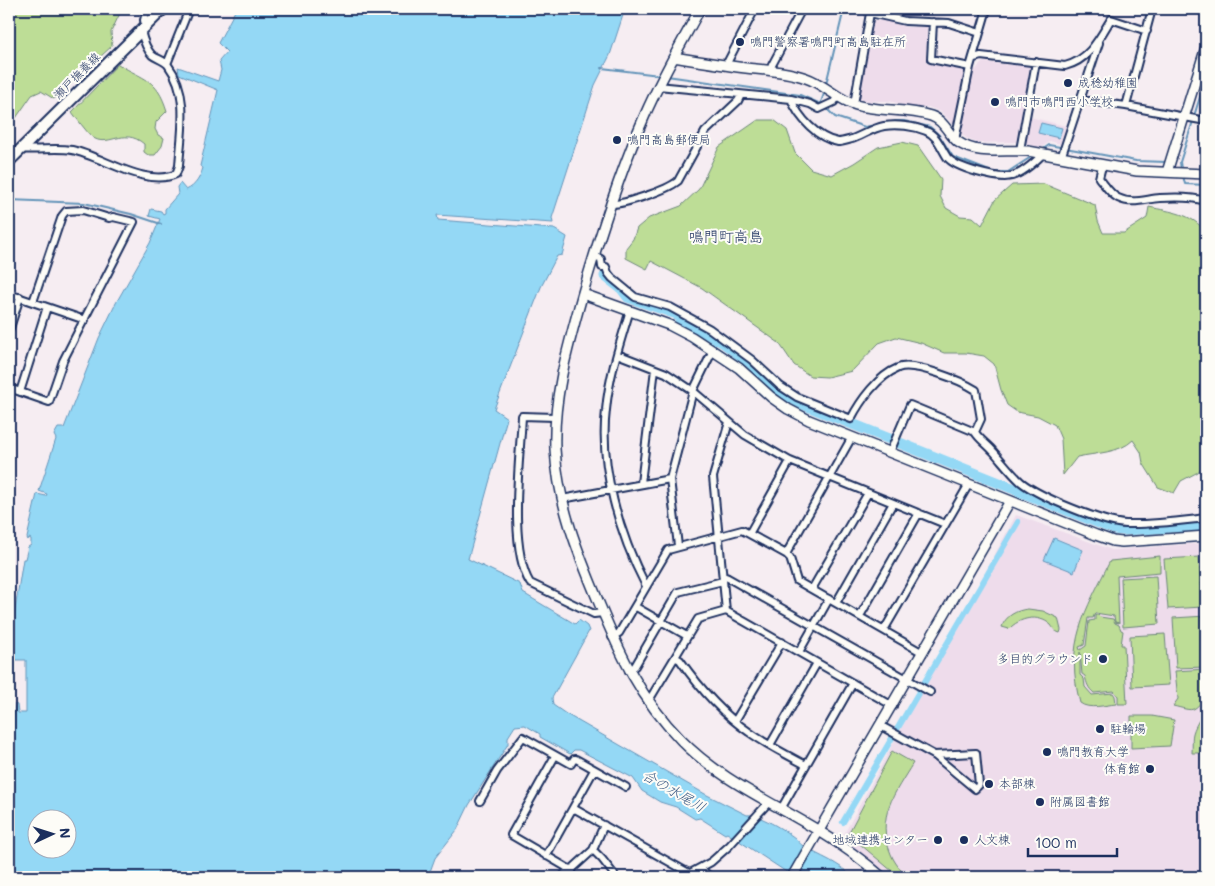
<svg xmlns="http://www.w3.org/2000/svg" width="1215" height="886" viewBox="0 0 1215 886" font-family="Mali,'Klee One',sans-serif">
<rect width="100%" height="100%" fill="#f6edf2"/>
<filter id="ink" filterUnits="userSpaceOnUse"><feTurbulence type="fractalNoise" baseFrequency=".02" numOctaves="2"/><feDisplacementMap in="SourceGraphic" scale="10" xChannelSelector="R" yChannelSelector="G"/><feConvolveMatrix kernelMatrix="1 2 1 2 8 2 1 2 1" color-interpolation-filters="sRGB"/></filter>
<g filter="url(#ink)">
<!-- built -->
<path fill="#eedceb" d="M874,20L886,21L907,27H927L926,63L967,71L956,127L941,112L928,107L915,108L889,101H870L858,99Z
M983,62L1030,67L1016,142L977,143L966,138L960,132L973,72Z
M1030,117L1066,126L1060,144L1050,141L1041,148L1025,143Z
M1016,515L1112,550L1206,543V869L1196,877H892L842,838Z"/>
<!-- green -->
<path fill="#bddd96" stroke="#6c867a" d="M9,9H122L111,32L112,46L54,99L41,91L32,95L9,128Z
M118,64C144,80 157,78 167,111L156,122L155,129L158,135L164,138L162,146L155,155H148L144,152V144C123,126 108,149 92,137C85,130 78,120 72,112Z
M758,120H774L787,130L795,153L811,169L832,175L854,163L878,147L902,142L918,146L941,179L940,196L946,208L960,216L973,217L982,225L995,200L1012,185L1044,184L1095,205L1098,221L1103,233H1124L1147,218L1149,207C1172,212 1191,213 1206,232V462L1198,472L1181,481L1174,493L1158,487L1143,463L1141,452L1133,440C1120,453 1096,453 1077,457L1063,475L1061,439L1055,425L1038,416L1017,412L1007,405L1001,390L994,364L984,356L966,353H944L921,343L896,337L879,343L852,371L827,377L810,376L794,365L779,343L702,288L651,261L647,269L626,258V248L633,239L637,228L649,218L681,206L699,189L719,147Z
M1160,556V572L1117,576L1119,623L1115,622L1114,616L1095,613L1093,618H1088L1084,645L1079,647L1080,650L1086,646L1089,621L1095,620V615H1098L1100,617L1113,619L1115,623L1119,625L1121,630L1123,631L1121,645H1124L1127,704H1118V696L1114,691L1094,693C1088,688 1087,684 1085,676L1082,674L1080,652V675L1084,679L1085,687L1092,695L1113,693L1115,696L1116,704C1105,705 1089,710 1080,703C1064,643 1085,612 1110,561Z
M1199,557L1203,607L1168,609L1164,559Z
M1156,576L1159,624L1123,627L1121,578Z
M1028,609L1043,611L1058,618L1061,630L1060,633C1054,631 1054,629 1051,625C1038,613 1019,618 1009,629L1002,627C1005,616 1017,610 1028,609Z
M1206,616V667L1176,668L1173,618Z
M1165,634L1169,685L1132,687L1130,636Z
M1206,669V697C1192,713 1194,711 1173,706L1178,699L1175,671Z
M1131,716H1152L1174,720L1170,746L1131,748Z
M1199,720L1206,723V749L1203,750L1202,753H1192C1193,736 1190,736 1199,720Z
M892,751L913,763C895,793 875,817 891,854C894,862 901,870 906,877H899L848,834Z
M1206,763V811C1195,797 1201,783 1204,766Z"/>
<!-- water -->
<path fill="#94d8f5" stroke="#6494b9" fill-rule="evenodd" d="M236,9H625L610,55L595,85L552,218L553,223L437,215L438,220L554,229L567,237L562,255L557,256L541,287L494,409L507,418L468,559L520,584L523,593L575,624L579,620L587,626L589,631L552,698L553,705L566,714L705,794L747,815C757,813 786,831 795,838C798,841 800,844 803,846C820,857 839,862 852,877H794L727,833L725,834L700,818L695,819L676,807L660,802L642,791L633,778L579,750H574L570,754L540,737V734L525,725L515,726L508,737V744L469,805L457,830L435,858L428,877H9V727L14,715L15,704L17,705L18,713H26V660H14V616L23,559H25L28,547L31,545V539L29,538L28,540L27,538L37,494L46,496L47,494L39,491L56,439L54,435L58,428H64L99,338L116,303L150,243L160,219L149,216L151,209L161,211L163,214L165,213V209L178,194L177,187L180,183L186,190C196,186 200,177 203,168L200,166L218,90L179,74L178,67L218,81L221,70L219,61L227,52L218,43ZM38,818H68V848H38Z
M1041,123L1062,128L1059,138L1038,133Z
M1054,538L1083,550L1074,572L1044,560Z"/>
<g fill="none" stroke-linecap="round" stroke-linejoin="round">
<!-- stream -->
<path stroke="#6494b9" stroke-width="2" d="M602,68L659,75
M667,76L800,95L823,105
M826,84L844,9
M821,102L825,91
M826,108L835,117L865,127L896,121H904L930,127L939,135L953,157L992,172H1008L1034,155
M1194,116L1206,78
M1042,150L1049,145L1136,161L1167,162
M1181,169L1180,162L1193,121
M1183,176L1185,184L1206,185
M9,200L84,203L131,214L161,224"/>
<!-- canal -->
<path stroke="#94d8f5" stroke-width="6" d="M843,822L1018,522"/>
<!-- river -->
<path stroke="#94d8f5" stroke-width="11" d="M605,276L622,289L628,297L677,314L680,319L724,343L748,361L778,389L800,403L1114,529L1123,530L1206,525"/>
<defs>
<path id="street" d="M933,22L931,59L970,67
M145,26L144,20L147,9
M974,58L981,56L1065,66C1089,60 1099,39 1111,19L1147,31
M167,64L189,9
M726,65L755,9
M770,71L772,65L802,9
M658,86L791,99L810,104L819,109L834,102L838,96
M791,99C798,117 818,139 838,142C842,142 848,140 852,139C863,135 873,128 884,126C897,124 914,126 926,131C937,135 941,148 947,157C955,168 999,180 1012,176C1023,173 1035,162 1043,154
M1081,100L1126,106L1206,121
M854,104L870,13L905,21L949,23L980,33
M1126,106L1152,9
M955,140L970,67L987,9
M21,149C38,151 55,147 72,150C102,156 146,188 176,174L179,166C181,133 190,94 168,65C164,60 157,59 152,55C146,49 143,39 141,31
M1020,150L1036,62
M1061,158L1099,43
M1102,166L1099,178C1105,185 1110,194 1118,198C1132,205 1146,199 1160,198C1174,197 1193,197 1206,201
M610,204C623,205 667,190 678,181L705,132L738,101L741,95
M594,255L601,259L602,267H606L608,273L612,278L635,297L670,307L710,329L752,360L780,386L797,397L851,419C860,401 878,376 898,368C913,361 962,381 976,390L981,419L975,432
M9,294L85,320
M630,310C620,343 609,376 606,410C599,467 620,536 646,586
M9,331L20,297
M617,354L666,373L693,391L745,435L790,461L945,524
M9,388L49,402L63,361L134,222L113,217L109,218L83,210L66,211L62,216L33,302
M20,392L47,307
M555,417L522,416C520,459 508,547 530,583L594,614L603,613
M890,452L910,405L975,432C979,439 987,444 993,451C1002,461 1011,473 1021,482C1040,497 1103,523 1126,524C1153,525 1180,521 1206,518
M641,483L655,369
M562,499L670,479
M749,534L790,461
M678,546L670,479L693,391L713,350
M786,554L852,437
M723,576L728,578L930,692
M812,589L868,493
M836,603L893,503
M636,607L687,636
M726,611L713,477L729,422
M860,616L919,513
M884,630L969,484
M612,637L619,633L668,550L742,530L786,554L790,558L797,581L923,653
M799,652L829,599
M675,657L680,660C699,687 721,713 749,732C767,745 787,755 806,765
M629,671L635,666L678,592L723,581
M648,702L698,619L726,611L893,706
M735,721L782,642
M881,726L934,755L975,789L979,785L976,753L934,755
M770,745L817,663
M555,756L511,835L571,870L593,850L604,825
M480,801L497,771L523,737L571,764L574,759H576L626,787
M573,808L689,873
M781,809L853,683
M593,850L602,859L616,877
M546,856L594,770
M701,869L710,877
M683,877L711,862L729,846L769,802"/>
<path id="secondary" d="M700,9C681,44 661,78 645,115C619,174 600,234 582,296C568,347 553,396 555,449C558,504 578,553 599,603C621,656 640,698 681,740C720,780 772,802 819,831C842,845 863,860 882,877
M674,57C698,61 722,65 746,68C765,70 787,71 806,78C824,84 838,100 856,105C880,112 906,108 931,116C944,120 948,134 958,142C978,156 1005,149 1028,151L1137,171L1206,174
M1167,172L1206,47
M583,294L669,325L692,337L739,368L771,397L788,409L809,420L1096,535L1113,541L1122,542L1206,536
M563,877L571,870
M792,877L1010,501"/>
<path id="primary" d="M9,161L163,9"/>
</defs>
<!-- street casing -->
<use href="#street" stroke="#1b2f5e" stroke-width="10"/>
<!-- secondary casing -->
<use href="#secondary" stroke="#1b2f5e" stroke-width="12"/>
<!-- primary casing -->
<use href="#primary" stroke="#1b2f5e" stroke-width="14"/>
<!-- street -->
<use href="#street" stroke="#fdfcf7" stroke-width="6"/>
<!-- secondary -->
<use href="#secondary" stroke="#fdfcf7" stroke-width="9"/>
<!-- primary -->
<use href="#primary" stroke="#fdfcf7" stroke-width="10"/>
</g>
</g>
<!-- markers -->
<g fill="#1b2f5e" stroke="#fdfcf7" stroke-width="2">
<circle cx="740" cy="42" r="5"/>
<circle cx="1068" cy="83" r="5"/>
<circle cx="995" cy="102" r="5"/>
<circle cx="617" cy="140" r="5"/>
<circle cx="1103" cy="659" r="5"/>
<circle cx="1100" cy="729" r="5"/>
<circle cx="1047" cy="752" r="5"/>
<circle cx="1150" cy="769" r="5"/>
<circle cx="989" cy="784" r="5"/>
<circle cx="1040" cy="802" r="5"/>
<circle cx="938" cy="840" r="5"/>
<circle cx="964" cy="840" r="5"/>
</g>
<g text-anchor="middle" stroke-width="4" stroke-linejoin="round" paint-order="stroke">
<!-- poi labels -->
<g font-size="12" fill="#1b2f5e" stroke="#fdfcf7" text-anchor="start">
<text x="750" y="46">鳴門警察署鳴門町高島駐在所</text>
<text x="1078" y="87">成稔幼稚園</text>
<text x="1005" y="106">鳴門市鳴門西小学校</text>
<text x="627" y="144">鳴門高島郵便局</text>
<text x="1093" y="663" text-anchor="end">多目的グラウンド</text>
<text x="1110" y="733">駐輪場</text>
<text x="1057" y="756">鳴門教育大学</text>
<text x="1140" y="773" text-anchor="end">体育館</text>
<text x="999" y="788">本部棟</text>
<text x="1050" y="806">附属図書館</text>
<text x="928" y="844" text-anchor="end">地域連携センター</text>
<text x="974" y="844">人文棟</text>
</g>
<!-- street labels -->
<g font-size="12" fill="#1b2f5e" stroke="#fdfcf7">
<text transform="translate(77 76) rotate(-45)" y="4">瀬戸撫養線</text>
</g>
<!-- water labels -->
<g font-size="14" font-style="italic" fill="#395984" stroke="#fdfcf7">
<text transform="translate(674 791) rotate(30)" y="5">合の水尾川</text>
</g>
<!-- quarter labels -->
<g font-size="15" fill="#1b2f5e" stroke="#fdfcf7">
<text x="726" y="242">鳴門町高島</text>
</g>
</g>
<!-- margin -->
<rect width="1215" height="886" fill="none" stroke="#fdfcf7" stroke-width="30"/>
<rect x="15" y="15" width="1185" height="856" fill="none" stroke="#1b2f5e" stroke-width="2" filter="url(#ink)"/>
<!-- north arrow -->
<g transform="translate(52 834) rotate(86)"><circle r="24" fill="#fdfcf7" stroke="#a3aaba"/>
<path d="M0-4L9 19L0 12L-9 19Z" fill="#1b2f5e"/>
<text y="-8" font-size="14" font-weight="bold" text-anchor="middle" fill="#1b2f5e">N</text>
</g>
<!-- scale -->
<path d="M1028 848v8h89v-8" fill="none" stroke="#1b2f5e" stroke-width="2.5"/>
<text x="1035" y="848" font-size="15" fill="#1b2f5e" stroke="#fdfcf7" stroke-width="4" paint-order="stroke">100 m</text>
</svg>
